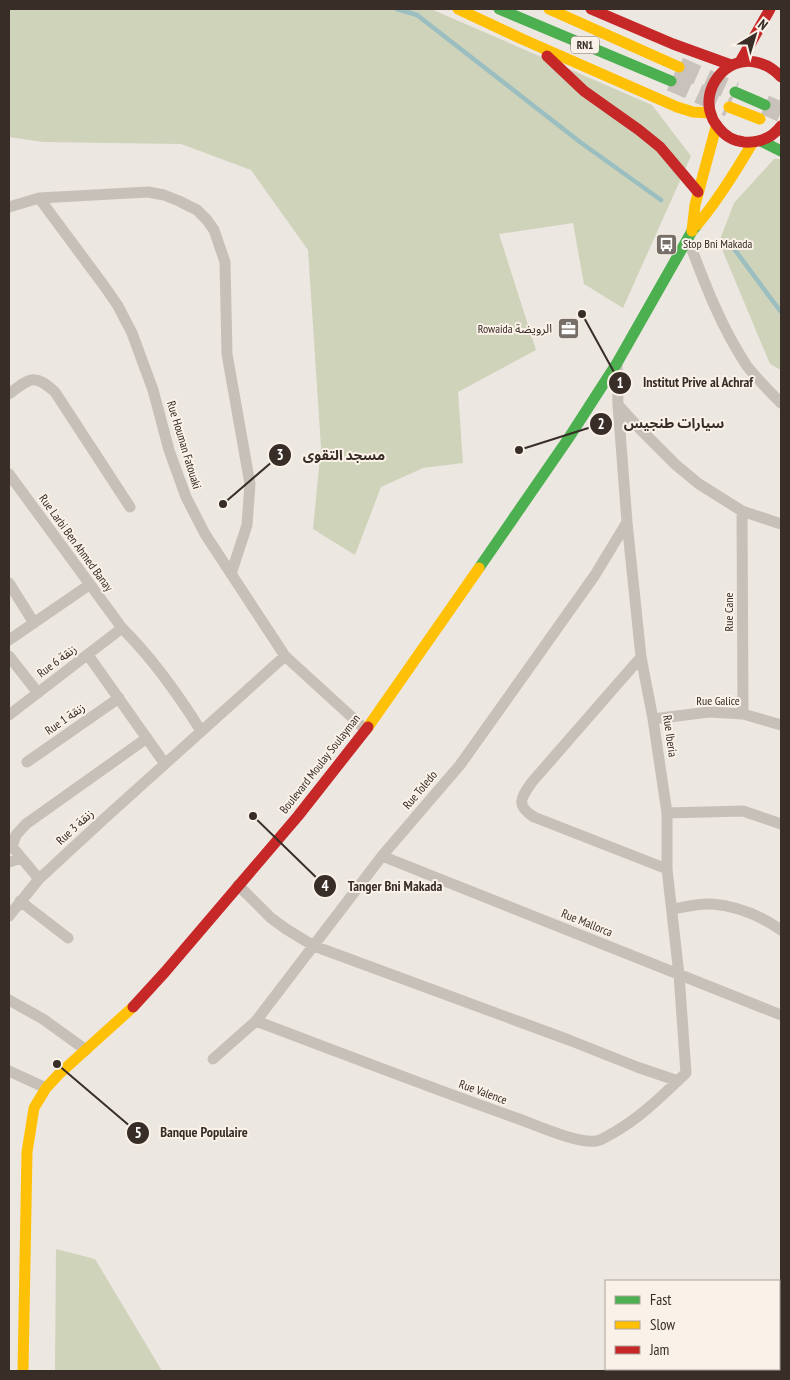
<svg xmlns="http://www.w3.org/2000/svg" width="790" height="1380" viewBox="0 0 790 1380" font-family="'PT Sans Narrow','Noto Sans Arabic',sans-serif">
<rect width="100%" height="100%" fill="#ede7e1"/>
<!-- green -->
<path fill="#ced3ba" d="M9,9H431L652,105L691,156L623,308L584,284L573,223L499,234L536,350L458,392L463,463L423,468L381,487L355,555L313,529L321,447L308,250L251,170L181,144L43,142L9,137Z
M774,159H781V370L770,364L719,242L734,203Z
M56,1249L95,1259L162,1371H55Z"/>
<g fill="none" stroke-linecap="round" stroke-linejoin="round">
<!-- stream -->
<path stroke="#9bbfc0" stroke-width="4.5" d="M397,9L417,15L580,142L661,200
M732,246L781,312"/>
<!-- highway-tunnel -->
<path stroke="#c9c2bc" stroke-width="20" stroke-dasharray="20 10" stroke-linecap="butt" d="M679,67L735,92
M671,81L729,107
M765,105L781,112"/>
<!-- street -->
<path stroke="#c7c0b9" stroke-width="11" d="M39,198L105,287L118,306L132,333L153,390L169,450L178,475L186,497L205,534L285,656L366,730
M9,207L39,198L148,192L164,195L179,201L197,210L207,220L214,230L225,262L227,354L250,484L247,525L231,574
M688,239C704,282 721,327 747,366C757,379 769,391 781,403
M617,363L618,405L640,429L676,465L699,484L742,511L781,524
M9,394C30,378 34,373 55,392L130,507
M9,474L122,628C153,659 178,694 201,731
M742,511L743,714
M9,583L34,623
M9,640L89,585
M88,655L165,764
M9,656L38,693
M641,657L532,782C521,798 515,805 534,817L667,869
M9,715L122,628
M653,719L709,712L743,714L781,725
M27,762L119,698
M667,813L743,811L781,824
M9,843L39,879
M12,847L16,835L26,824L147,738
M382,856L781,1015
M9,862L21,858
M238,885L271,918L286,929L314,946L569,1040L637,1067L678,1081
M20,901L68,938
M672,909C685,907 699,903 712,904C736,906 761,916 781,930
M9,916L39,879L105,818L285,656
M9,1000L43,1019L86,1050
M256,1021C344,1054 431,1088 519,1119C538,1126 578,1144 596,1141C602,1140 607,1136 613,1133C640,1118 663,1095 686,1073L679,975L667,869V813L653,719L641,657L627,522L618,405
M213,1059L256,1021L382,856L460,765L595,575L627,522
M9,1071L46,1088"/>
<!-- fast -->
<path stroke="#4caf50" stroke-width="11" d="M499,9L671,81
M735,92L765,105
M761,141L781,151
M479,568L568,439L617,363L692,231L697,225"/>
<!-- slow -->
<path stroke="#ffc107" stroke-width="11" d="M458,9L522,39L677,107L693,112L710,113
M549,9L679,67
M729,107L760,119
M697,225C719,199 736,171 753,142
M692,231L695,205L716,127
M368,727L479,568
M23,1371L27,1152L34,1108L46,1088L59,1074L133,1007"/>
<!-- jam -->
<path stroke="#c62828" stroke-width="11" d="M591,9L673,44L731,65
M547,56L584,91L639,130L660,147L698,192
M740,62L770,9
M781,77C774,69 766,64 755,62C725,56 700,90 712,117C713,121 716,124 718,127C724,135 733,141 744,142C759,143 772,138 781,126
M133,1007L165,972L298,816L368,727"/>
</g>
<!-- icons -->
<defs>
<symbol id="bus-square" viewBox="-11 -11 22 22"><rect x="-9" y="-9" width="18" height="18" rx="4" fill="#776e68" stroke="#faf2e8"/><path d="M-5-6H5V4H4V6H2V4H-2V6H-4V4H-5ZM-3.5-4V0h7V-4ZM-3.5 1.2v1.5H-2V1.2ZM2 1.2v1.5H3.5V1.2Z" fill="#fff"/></symbol>
<symbol id="office-square" viewBox="-11 -11 22 22"><rect x="-9" y="-9" width="18" height="18" rx="4" fill="#776e68" stroke="#faf2e8"/><path d="M-6-3h4V-5.5h4V-3h4V5H-6ZM-1-4.5V-3h2v-1.5ZM-6 0V1H6V0Z" fill="#fff"/></symbol>
</defs>
<g fill-rule="evenodd">
<use href="#bus-square" x="654" y="232" width="25" height="25"/>
<use href="#office-square" x="556" y="316" width="25" height="25"/>
</g>
<g text-anchor="middle" stroke-width="4" stroke-linejoin="round" paint-order="stroke">
<!-- shield labels -->
<rect fill="#faf2e8" stroke="#726861" stroke-width="1" x="571" y="36.5" width="28" height="17" rx="4"/>
<g font-size="11" font-weight="bold" fill="#382d27">
<text x="585" y="49">RN1</text>
</g>
<!-- poi labels -->
<g font-size="12" fill="#382d27" stroke="#faf2e8" text-anchor="start">
<text x="683" y="248">Stop Bni Makada</text>
<text x="552" y="333" text-anchor="end">Rowaida الرويضة</text>
</g>
<!-- street labels -->
<g font-size="12" fill="#382d27" stroke="#faf2e8">
<text transform="translate(184 445) rotate(73)" y="4">Rue Houman Fatouaki</text>
<text transform="translate(76 543) rotate(54)" y="4">Rue Larbi Ben Ahmed Banay</text>
<text transform="translate(729 612) rotate(-90)" y="4">Rue Cane</text>
<text transform="translate(57 661) rotate(-37)" y="4">Rue 6 زنقة</text>
<text x="718" y="705">Rue Galice</text>
<text transform="translate(65 719) rotate(-35)" y="4">Rue 1 زنقة</text>
<text transform="translate(670 736) rotate(82)" y="4">Rue Iberia</text>
<text transform="translate(320 764) rotate(-52)" y="4">Boulevard Moulay Soulayman</text>
<text transform="translate(420 790) rotate(-50)" y="4">Rue Toledo</text>
<text transform="translate(75 827) rotate(-43)" y="4">Rue 3 زنقة</text>
<text transform="translate(587 923) rotate(22)" y="4">Rue Mallorca</text>
<text transform="translate(483 1092) rotate(20)" y="4">Rue Valence</text>
</g>
</g>
<!-- callouts -->
<path fill="none" stroke="#382d27" stroke-width="2" d="M582 314L620 383M519 450L601 424M223 504L280 455M253 816L325 886M57 1064L138 1133"/>
<g fill="#382d27" stroke="#faf2e8" stroke-width="2">
<circle cx="582" cy="314" r="5"/>
<circle cx="519" cy="450" r="5"/>
<circle cx="223" cy="504" r="5"/>
<circle cx="253" cy="816" r="5"/>
<circle cx="57" cy="1064" r="5"/>
<circle cx="620" cy="383" r="12"/>
<circle cx="601" cy="424" r="12"/>
<circle cx="280" cy="455" r="12"/>
<circle cx="325" cy="886" r="12"/>
<circle cx="138" cy="1133" r="12"/>
</g>
<g font-size="15" text-anchor="middle" font-weight="bold" fill="#fff">
<text x="620" y="388">1</text>
<text x="601" y="429">2</text>
<text x="280" y="460">3</text>
<text x="325" y="891">4</text>
<text x="138" y="1138">5</text>
</g>
<g font-size="14" text-anchor="middle" font-weight="bold" fill="#382d27" stroke="#faf2e8" stroke-width="4" stroke-linejoin="round" paint-order="stroke">
<text x="698" y="387">Institut Prive al Achraf</text>
<text x="674" y="428">سيارات طنجيس</text>
<text x="344" y="460">مسجد التقوى</text>
<text x="395" y="891">Tanger Bni Makada</text>
<text x="204" y="1137">Banque Populaire</text>
</g>
<!-- border -->
<rect width="790" height="1380" fill="none" stroke="#382d27" stroke-width="20"/>
<!-- legend -->
<rect x="605" y="1280" width="175" height="90" fill="#faf2e8" stroke="#aca39b"/>
<rect x="615" y="1296" width="25" height="8" fill="#4caf50" stroke="#aca39b"/>
<text x="650" y="1305" font-size="15" fill="#382d27">Fast</text>
<rect x="615" y="1321" width="25" height="8" fill="#ffc107" stroke="#aca39b"/>
<text x="650" y="1330" font-size="15" fill="#382d27">Slow</text>
<rect x="615" y="1346" width="25" height="8" fill="#c62828" stroke="#aca39b"/>
<text x="650" y="1355" font-size="15" fill="#382d27">Jam</text>
<!-- north arrow -->
<g transform="translate(755 35) rotate(38)" stroke="#faf2e8" stroke-width="4" paint-order="stroke">
<path d="M0-4L9 19L0 12L-9 19Z" fill="#382d27"/>
<text y="-8" font-size="14" font-weight="bold" text-anchor="middle" fill="#382d27">N</text>
</g>
</svg>
